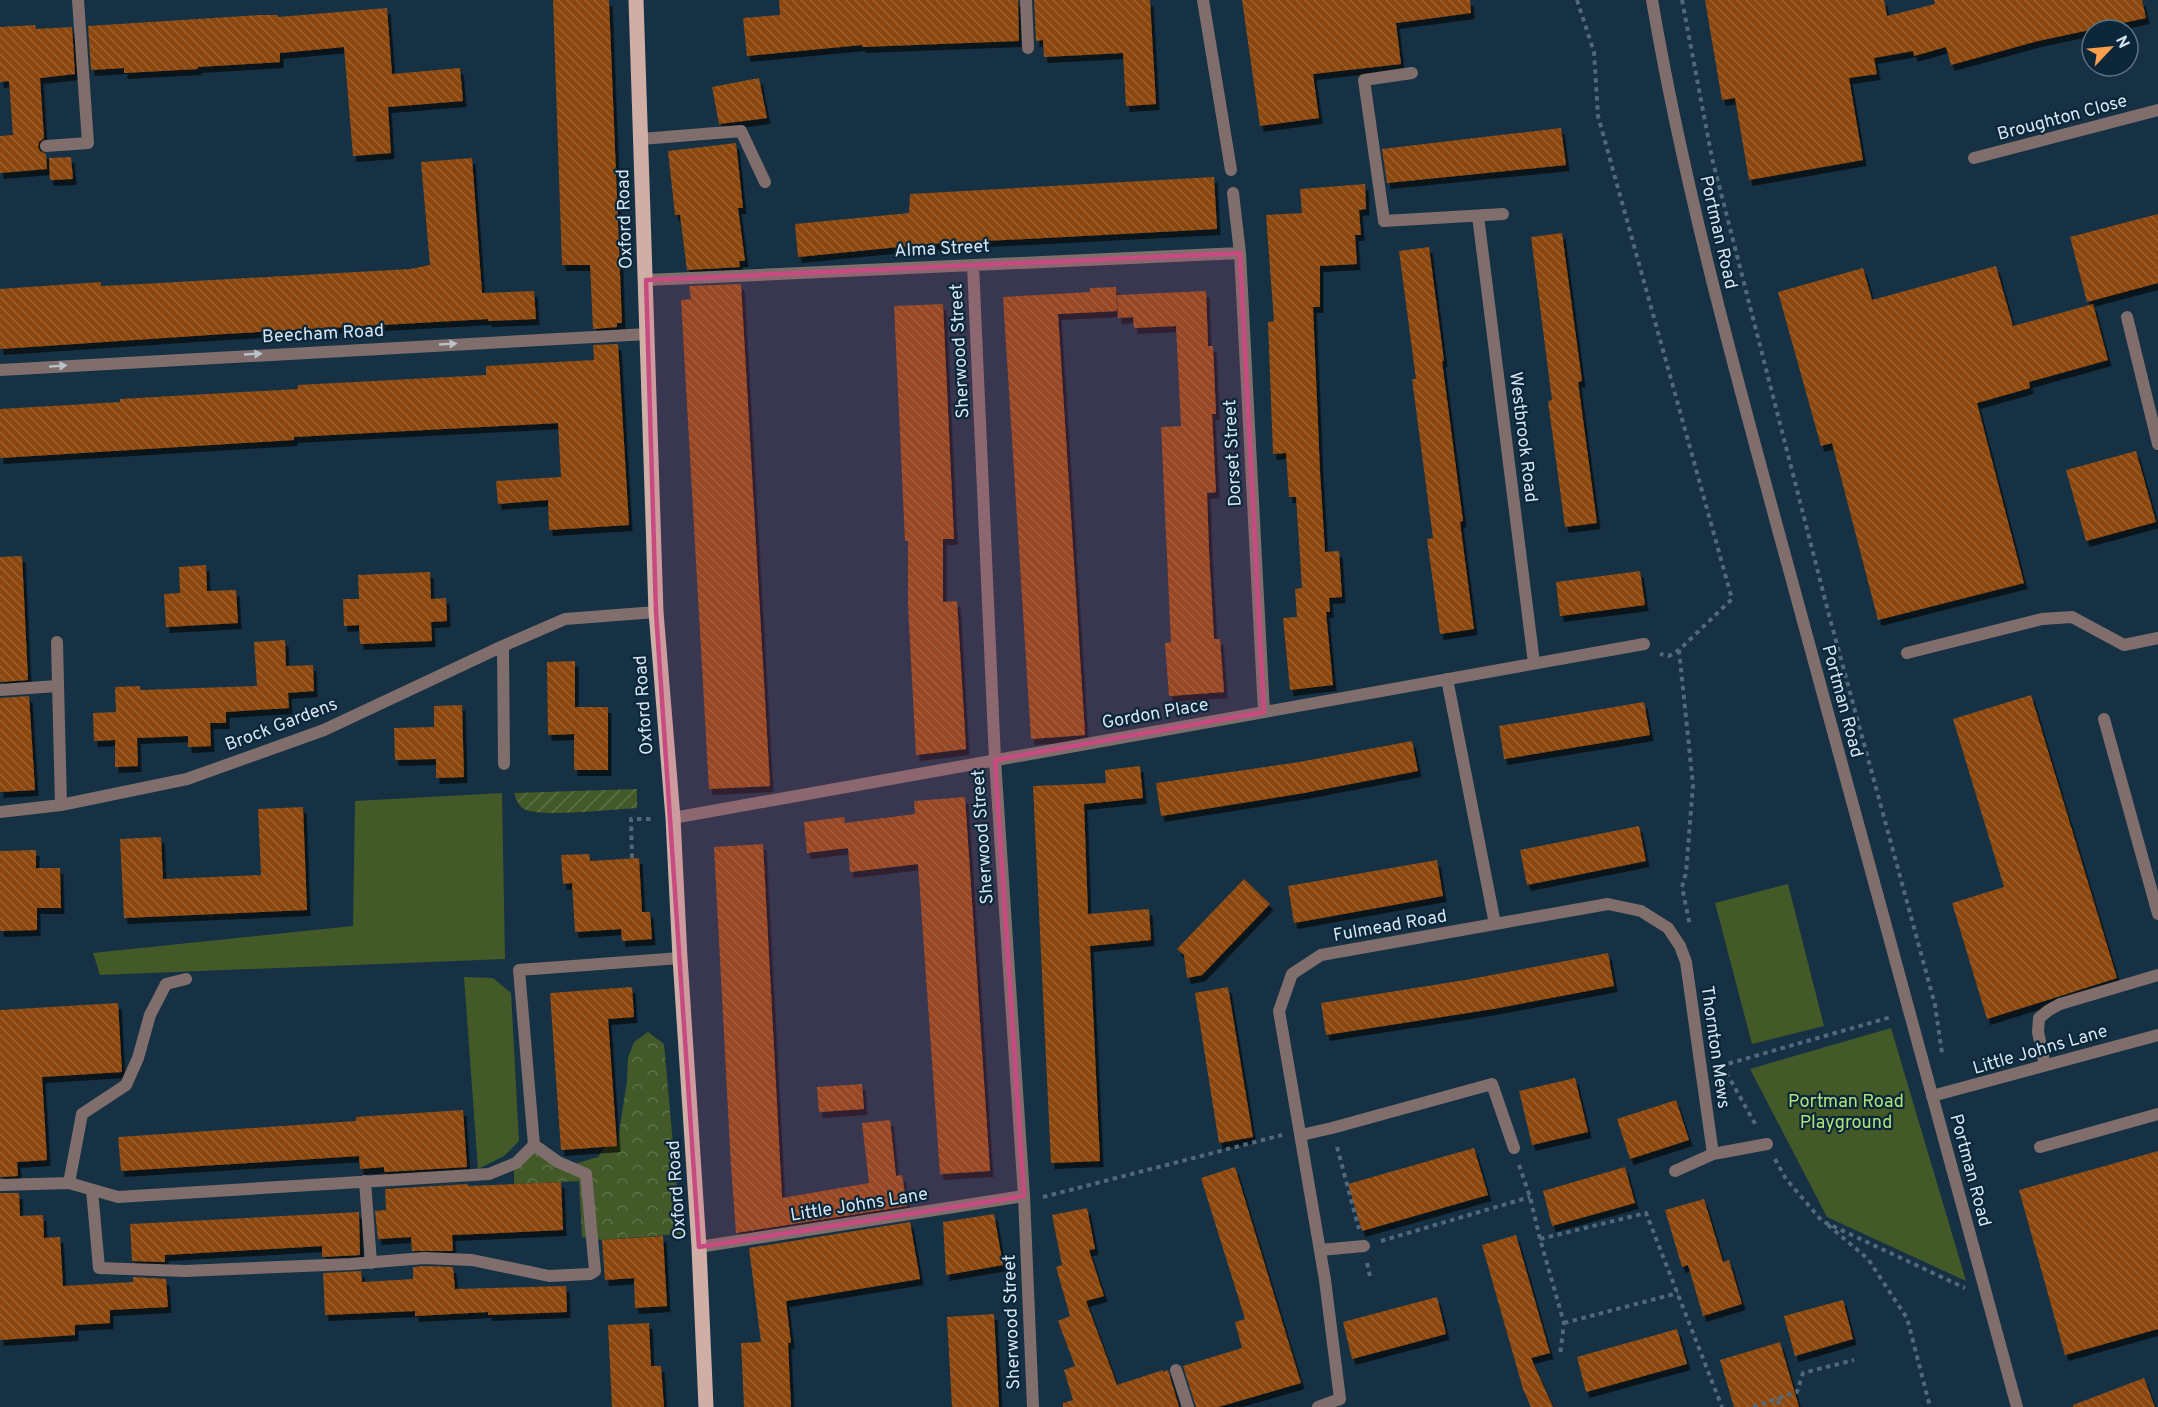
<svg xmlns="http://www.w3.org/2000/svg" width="2158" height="1407" viewBox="0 0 2158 1407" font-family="Overpass,sans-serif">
<defs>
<pattern id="forest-crowns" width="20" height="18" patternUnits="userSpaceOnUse" patternTransform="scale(1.5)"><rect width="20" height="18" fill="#435a28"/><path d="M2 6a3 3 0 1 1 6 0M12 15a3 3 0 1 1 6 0" fill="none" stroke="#5d7248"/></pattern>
<pattern id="garden-furrows" width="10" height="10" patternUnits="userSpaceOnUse" patternTransform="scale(1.5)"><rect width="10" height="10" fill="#435a28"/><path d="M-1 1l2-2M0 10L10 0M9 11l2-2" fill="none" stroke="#5d7248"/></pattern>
<pattern id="building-back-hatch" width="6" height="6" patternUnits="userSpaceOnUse" patternTransform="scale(1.5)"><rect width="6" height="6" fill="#8b470c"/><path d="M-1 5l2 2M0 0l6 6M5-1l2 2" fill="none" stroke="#9a6130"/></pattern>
<filter id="shadow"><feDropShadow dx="3.5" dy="6" stdDeviation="0" flood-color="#0009"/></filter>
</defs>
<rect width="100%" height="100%" fill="#163144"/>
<!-- green -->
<path fill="#435a28" d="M502,793L505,959L100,975L93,953L353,926L355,801Z
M1788,884L1824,1026L1752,1044L1715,903Z
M464,977L493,978L511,993L519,1141L504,1156L478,1169Z
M1891,1028L1966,1281L1827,1217L1750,1069Z"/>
<!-- forest -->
<path fill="url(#forest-crowns)" d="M648,1032L664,1044L681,1234L602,1240L582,1237L579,1181L514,1184V1157L541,1143L557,1169L598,1157L605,1147L617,1146L627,1081L628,1058L634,1042Z"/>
<!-- garden -->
<path fill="url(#garden-furrows)" d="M637,789V808C616,809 538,818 524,809C518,805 516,799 514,793Z"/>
<!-- building -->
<path fill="url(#building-back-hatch)" filter="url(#shadow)" d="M553,0H609L622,323H617V327L593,329L590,265H562Z
M779,0H1018L1019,41L862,47V45L747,56L743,18L780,15Z
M1034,0H1150L1156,104L1126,106L1123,53L1044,57L1043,40L1036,41Z
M1242,0H1470L1471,13L1396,23L1401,64L1313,74L1319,118L1260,126Z
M1705,0H1884L1887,16L1935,4L1934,0H2142L2146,18L2038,41L1951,65L1946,47L1914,56L1913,51L1874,58L1877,74L1849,78L1863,160L1749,180L1735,98L1722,100Z
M387,8L392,74L460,68L463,101L388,107L391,153L353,156L344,47L280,53V62L198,67V69L124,73V68L91,70L88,26L260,15H277L278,17Z
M35,25L36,29L72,27L75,74L40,78L44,138L39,142L38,147L40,151L46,154L47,169L0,173V136L13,135L9,81L0,82V27Z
M759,78L767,118L719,124L712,87Z
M1561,128L1566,165L1387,183L1382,149Z
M736,143L743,208H738L745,261H739L740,267L687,270L680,215H675L668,151Z
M71,157L73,179L50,180L49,158Z
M472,158L482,293L534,291L536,319L488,321V319L224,334L0,349V289L101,282V286L142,284L410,269L430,265L421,162Z
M1214,177L1217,229L929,244L798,257L795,224L909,213L910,194Z
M1365,184L1366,209L1359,210L1361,235H1355L1357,264L1320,266V307H1313L1320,472L1325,552L1339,551L1342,597L1329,598L1330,612H1326L1333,685L1290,690L1283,618L1297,617L1295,589L1302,588L1296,497H1289L1286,453L1273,454L1268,322L1274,321L1266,215L1302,213L1300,189Z
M2158,214V283L2087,302L2070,237Z
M1562,233L1582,381L1578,382L1597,523L1565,527L1548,401L1552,400L1531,237Z
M1429,247L1444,361H1442L1463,521L1460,522L1474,629L1440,634L1427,539L1433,538L1412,379H1416L1399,251Z
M1996,266L2013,326L2093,304L2108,360L2029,382L2030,388L1977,403L2024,583L1878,620L1832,443L1821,446L1778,292L1863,268L1872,300Z
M741,284L770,786L709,789L681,300L691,299L689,286Z
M1116,287L1117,311L1058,314L1085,735L1031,739L1003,297L1090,292V288Z
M1206,291L1208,346H1213L1216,414H1212L1216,492L1207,493L1209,552L1214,639H1220L1224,692L1169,696L1165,643L1171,642L1161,427L1181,426L1176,326L1134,328L1133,317L1118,318L1117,295Z
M943,304L954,539H943V602L957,601L966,749L916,755L908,605V541H905L894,306Z
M618,344L629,525L549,530L548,500L498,504L496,481L561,477L558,423L294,437V440L0,458V409L120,402V399L298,389V385L486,375V366L594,360L593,345Z
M2136,451L2156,522L2086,541L2066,470Z
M22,556L28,680L0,682V557Z
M206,565L207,591L236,590L238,623L166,627L164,594L180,593L179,567Z
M1640,571L1645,605L1560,616L1556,582Z
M430,572L431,599L446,598L447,621L431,622L432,641L360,644L359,625L344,626L343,599H359L358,575Z
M285,640L286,666L313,665L314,691L288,693L289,708L226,712V723H210L211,746L188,747V736L137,738L138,766L115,767V740L94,741L93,713L116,712L115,687L140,686V690L257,686L254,642Z
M575,661V707H608V770H574V734L548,735L547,662Z
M2031,695L2117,978L1987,1019L1952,903L2004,887L1953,719Z
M29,696L35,790L0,792V698Z
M1644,702L1650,735L1504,759L1499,726Z
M462,705L464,777L436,778V759L395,760L394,728L434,727V706Z
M1412,741L1418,771L1304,793L1161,816L1156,783L1299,762Z
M1140,766L1143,798L1084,804L1088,914L1149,909L1151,940L1090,946L1100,1161L1051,1163L1033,786L1106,783L1105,770Z
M965,797L990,1171L940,1174L918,864L850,872L848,848L807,853L804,822L844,817L845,823L915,814L914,801Z
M303,807L307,910L124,918L120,839L161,837L163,879L261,875L258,809Z
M1639,826L1646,861L1527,885L1520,850Z
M763,844L782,1198L869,1183L862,1123L890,1120L896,1176L902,1175L907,1206L736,1233L731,1166L714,847Z
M36,850V868H60L61,908H37V930L0,931V851Z
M589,854L590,861L639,858L642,912H650L652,939L622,941L621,929L575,932L572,883L563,884L561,855Z
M1437,860L1443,896L1294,923L1288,886Z
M1244,879L1270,904L1202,975L1187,978L1184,955L1177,949Z
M1608,953L1614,986L1493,1009L1326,1035L1321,1003L1465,980Z
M632,987L634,1017L608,1019L617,1146L561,1150L550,993Z
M1228,987L1253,1137L1219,1143L1195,993Z
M118,1003L122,1072L42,1077L47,1160L17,1162L18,1176L0,1177V1010Z
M1575,1078L1588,1132L1532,1145L1519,1091Z
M862,1084L864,1109L819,1112L817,1087Z
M1676,1100L1689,1140L1630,1159L1617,1119Z
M463,1110L467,1167L384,1172V1167L360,1169L359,1156L121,1171L118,1137L356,1121V1117Z
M1474,1148L1488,1195L1362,1231L1348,1184Z
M2158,1151V1329L2065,1355L2019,1190Z
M1235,1167L1301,1383L1218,1407H1196L1183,1366L1242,1348L1235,1322L1245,1319L1201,1178Z
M1625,1167L1635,1203L1552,1226L1543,1191Z
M561,1182L563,1230L452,1235L453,1251H412L411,1237L378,1239L375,1211L386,1210L385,1189L468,1184V1186Z
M0,1193H19L20,1216L43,1215L44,1238L60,1237L63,1286L133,1282V1277L166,1279L168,1307L110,1310V1323L75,1325V1335L0,1340Z
M1704,1199L1723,1262L1729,1260L1742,1304L1703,1316L1688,1265L1682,1267L1665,1210Z
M1087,1208L1095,1249L1089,1250L1104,1296L1086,1301L1117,1385L1163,1370V1372L1168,1370L1179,1407H1063V1403L1073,1400L1064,1370L1075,1366L1058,1321L1070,1316L1056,1267L1062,1265L1052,1215Z
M359,1212L360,1255L322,1257V1246L165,1255V1262L132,1261L130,1224Z
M994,1214L1003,1265L946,1275L943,1222Z
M910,1222L920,1279L786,1301L791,1343H788L791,1407H744L741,1343L761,1342L749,1248Z
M1516,1235L1550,1353L1531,1358L1553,1407H1531L1523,1389L1482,1245Z
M663,1236L667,1306L635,1308L634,1278L605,1280L602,1240Z
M424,1266L453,1267L455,1289L566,1286L567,1312L488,1315V1312L415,1316V1311L325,1315L323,1273L361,1271L362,1282L413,1279V1267Z
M1437,1297L1446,1334L1352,1359L1343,1322Z
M1843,1300L1853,1339L1795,1356L1784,1316Z
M994,1314L999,1407H952L947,1317Z
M649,1323L651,1366H661L664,1407H612L608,1325Z
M1677,1329L1687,1364L1586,1392L1577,1357Z
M1780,1342L1799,1407H1734L1720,1360Z
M2144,1378L2155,1407H2073V1405Z"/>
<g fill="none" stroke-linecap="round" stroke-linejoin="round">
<!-- path -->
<path stroke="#51697a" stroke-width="4" stroke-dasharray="4.5 4.5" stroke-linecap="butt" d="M1577,0L1594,52L1598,116L1732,599L1679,650L1669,656L1660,654
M1682,0L1712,158L1829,615L1935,1005L1942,1053
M1679,650L1693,785L1686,873L1682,887L1690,926
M632,858L631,819H654
M1722,1065L1757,1127
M1720,1066L1891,1017
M1337,1147L1359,1229
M1775,1159L1786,1179L1822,1221L1965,1288
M1519,1165L1530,1197L1540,1239L1564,1323L1560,1355
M1043,1197L1282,1135
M1828,1225L1868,1259L1907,1318L1930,1407
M1540,1239L1646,1213L1722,1407
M1381,1241L1530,1197
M1367,1263L1370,1276
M1564,1323L1678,1293
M1778,1400L1780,1407
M1753,1407L1797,1392L1803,1373L1854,1360"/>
<!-- service -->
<path stroke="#7f6e6b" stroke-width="12" d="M1026,0L1028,48
M641,139L741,131L765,182
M46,146L88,143L78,0
M1974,158L2158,110
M1384,221L1364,80L1412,73
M2127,317L2158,444
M1907,653L2042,619L2072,617L2124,645L2158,638
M2104,719L2158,914
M2045,1065L2038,1032L2039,1018L2049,1010L2060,1004L2158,975
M1301,1135L1332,1128L1492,1084L1514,1148
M2040,1147L2158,1114
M365,1181L371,1263
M69,1183L82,1114L126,1085L138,1058L150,1015L166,984L186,979
M0,1185L69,1183L118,1197L489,1174L516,1163L534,1145
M92,1190L99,1268L185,1271L351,1264L424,1258L472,1260L549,1276L590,1274L595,1271L586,1174L558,1162L534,1145L519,970L680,958
M1176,1370L1188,1407
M1318,1407L1340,1399L1325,1280"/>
<!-- minor -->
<path stroke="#7f6e6b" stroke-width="12" d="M1203,0L1231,170
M1233,193L1240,253L1264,712
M1478,216L1534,663
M1384,221L1503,214
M973,265L995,760L1024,1196L1033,1407
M646,280L1240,253
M0,370L648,334
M57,642L61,805
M503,646L504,764
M0,690L57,686
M0,812L61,805L187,779L324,730L503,646L565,619L656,612
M673,818L1644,644
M1495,924L1608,904L1641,911L1668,928L1680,946L1686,962L1713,1154
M1932,1096L2158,1035
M1675,1171L1713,1154L1767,1144
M699,1247L1024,1196
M1320,1250L1364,1246
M1325,1280L1279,1011L1292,974L1321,955L1495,924L1447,679"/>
<!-- tertiary -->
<path stroke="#7f6e6b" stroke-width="12" d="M1652,0C1688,211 1748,418 1804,625C1874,886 1944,1147 2017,1407"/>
<!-- primary -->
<path stroke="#cfaea6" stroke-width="15" d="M636,0L656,612L673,818L680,958L699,1247L706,1407"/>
</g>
<!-- one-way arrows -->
<defs><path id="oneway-solid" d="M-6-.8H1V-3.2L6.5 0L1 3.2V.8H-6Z" transform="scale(1.5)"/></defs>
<g fill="#bbc1c9">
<use href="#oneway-solid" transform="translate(448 344) rotate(-3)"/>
<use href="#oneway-solid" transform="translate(253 354) rotate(-3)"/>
<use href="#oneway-solid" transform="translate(58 366) rotate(-4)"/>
</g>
<!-- marked area -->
<path fill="#c74b80" fill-opacity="0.2" stroke="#c74b80" stroke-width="4.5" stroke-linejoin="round" d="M1240,253L1264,712L995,760L1024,1196L699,1247L656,612L646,280Z"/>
<g text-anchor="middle" stroke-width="4.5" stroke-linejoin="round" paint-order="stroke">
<!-- street labels -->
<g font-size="18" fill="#d5e5f1" stroke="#0c273a">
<text transform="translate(2062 117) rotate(-15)" y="6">Broughton Close</text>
<text transform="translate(624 219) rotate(-92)" y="6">Oxford Road</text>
<text transform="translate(1719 232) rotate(77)" y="6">Portman Road</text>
<text transform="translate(942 248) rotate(-3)" y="6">Alma Street</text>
<text transform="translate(323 333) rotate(-3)" y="6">Beecham Road</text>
<text transform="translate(959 351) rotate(-93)" y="6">Sherwood Street</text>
<text transform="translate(1524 437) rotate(83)" y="6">Westbrook Road</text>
<text transform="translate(1232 453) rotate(-93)" y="6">Dorset Street</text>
<text transform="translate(1843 701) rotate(75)" y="6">Portman Road</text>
<text transform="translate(643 705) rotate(-94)" y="6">Oxford Road</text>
<text transform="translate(1155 713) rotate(-10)" y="6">Gordon Place</text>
<text transform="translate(281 724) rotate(-21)" y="6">Brock Gardens</text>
<text transform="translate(982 837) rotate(-94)" y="6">Sherwood Street</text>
<text transform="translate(1390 925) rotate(-10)" y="6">Fulmead Road</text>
<text transform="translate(1716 1047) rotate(82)" y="6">Thornton Mews</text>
<text transform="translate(2040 1049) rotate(-16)" y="6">Little Johns Lane</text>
<text transform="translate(1971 1170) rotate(75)" y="6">Portman Road</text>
<text transform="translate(676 1190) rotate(-94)" y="6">Oxford Road</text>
<text transform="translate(859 1204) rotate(-9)" y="6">Little Johns Lane</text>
<text transform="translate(1011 1322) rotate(-92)" y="6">Sherwood Street</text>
</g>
<!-- park labels -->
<g font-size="18" fill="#b1e27a" stroke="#0c273a">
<text x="1846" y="1107">Portman Road<tspan x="1846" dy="21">Playground</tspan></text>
</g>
</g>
<!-- north arrow -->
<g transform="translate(2110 48) rotate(64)"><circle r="28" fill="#0c273a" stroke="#5c7383" stroke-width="1.5"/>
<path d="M0-4.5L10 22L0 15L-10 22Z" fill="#fa9f4e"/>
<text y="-9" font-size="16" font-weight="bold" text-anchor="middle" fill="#d5e5f1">N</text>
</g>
</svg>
